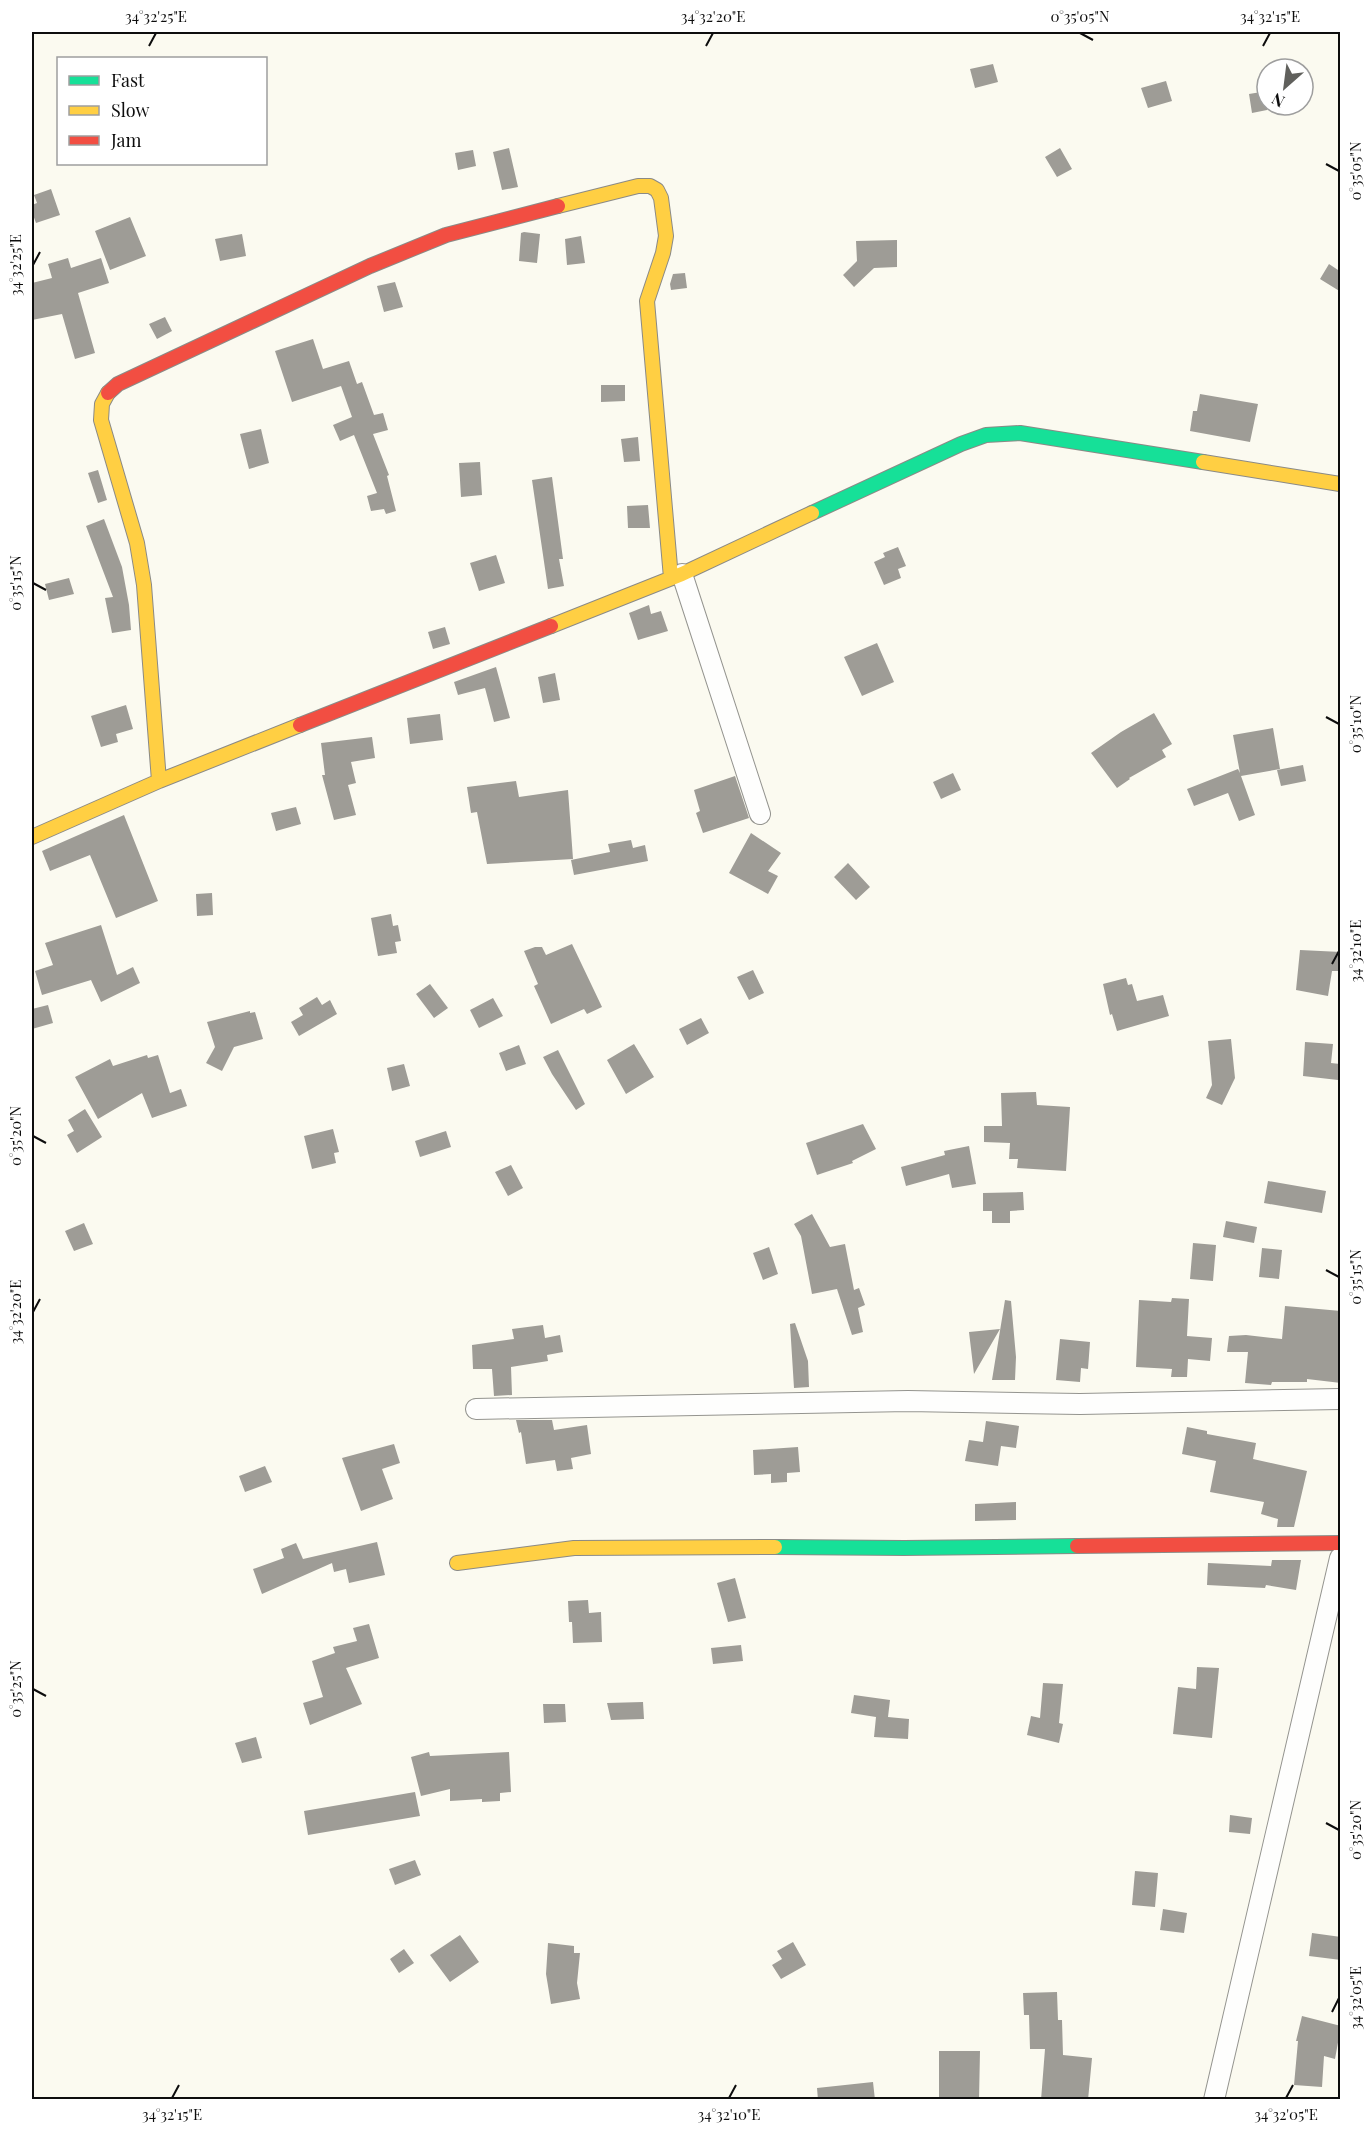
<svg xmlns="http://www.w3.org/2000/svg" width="1372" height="2131" viewBox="0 0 1372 2131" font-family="'Playfair Display',serif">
<rect width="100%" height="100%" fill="#fbfaf0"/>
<!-- building -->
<path fill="#9e9c96" d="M993,64L998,82L975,88L970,69Z
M1166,81L1172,101L1148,108L1141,88Z
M1267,91V110L1252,113L1249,94Z
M509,148L518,187L502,190L493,152Z
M1060,148L1072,169L1057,177L1045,157Z
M473,150L476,166L458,170L455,153Z
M51,189L60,215L36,223L32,212V205L37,203L34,195Z
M130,217L146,256L110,270L95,231Z
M524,232L540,234L537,263L519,261L521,233Z
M242,234L246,256L220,261L215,239Z
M581,236L585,263L567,265L565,239Z
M897,240V267L874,268L854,287L843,275L857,261L856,241Z
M68,258L71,268L101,258L109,283L78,293L95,353L75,359L62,314L32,320V283L52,278L48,264Z
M1329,264L1341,272V292L1320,279Z
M685,273L687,288L671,290L670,284L673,274Z
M395,282L403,307L384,312L377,286Z
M165,317L172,331L157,339L149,324Z
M313,339L323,369L349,361L357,384L362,382L374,415L383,413L388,430L373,434L389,475L387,476L396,511L386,514L384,509L371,511L367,496L377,493L354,435L340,441L333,425L352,417L341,386L292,402L275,351Z
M601,385H625V401L601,402Z
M1200,394L1258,404L1250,442L1190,431L1193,411H1197Z
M261,429L269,463L249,469L240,434Z
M638,437L640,461L624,462L621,439Z
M480,462L482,495L461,497L459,463Z
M98,470L107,500L98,503L88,473Z
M552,477L563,559H559L564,586L548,589L532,480Z
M648,505L650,528H628L627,506Z
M104,519L122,567L129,605L131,630L112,633L105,598L113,597L86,526Z
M898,547L906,566L898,569L901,578L884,585L874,562L885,557L883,553Z
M496,555L505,583L479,591L470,563Z
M69,578L74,594L49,600L45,584Z
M649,605L651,614L661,611L668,631L638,640L629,613Z
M445,627L450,644L433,649L428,632Z
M877,643L894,682L862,696L844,657Z
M496,667L510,718L494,722L485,688L458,695L454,682Z
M555,673L560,700L543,703L538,677Z
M126,705L133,729L116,734L118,742L101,747L91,716Z
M1154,713L1172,744L1162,750L1166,757L1129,778L1130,779L1117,788L1091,753L1121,732Z
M440,714L443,740L410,744L407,718Z
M1273,728L1280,769L1241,776L1255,815L1239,821L1228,793L1194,806L1187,789L1238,769L1240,773L1233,735Z
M372,737L375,758L351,762L356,783L348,785L356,815L334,820L322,775H325L321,743Z
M1303,765L1306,781L1281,786L1277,770Z
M953,773L961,790L941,799L933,782Z
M735,776L749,818L703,833L696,813L700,811L694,790Z
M516,781L519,797L568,790L573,859L487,864L477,812L471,813L467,787Z
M296,807L301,824L276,831L271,813Z
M124,815L158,901L116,918L90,855L50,871L42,851Z
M751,833L781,853L768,871L778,876L768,894L729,873Z
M631,840L633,848L645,845L648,861L574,875L571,860L610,852L608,844Z
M848,863L870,887L856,900L834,877Z
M212,893L213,915L197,916L196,894Z
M391,914L393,926L398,925L401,941L395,942L397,953L378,956L371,918Z
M101,925L117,975L133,967L140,983L101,1002L91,980L42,995L35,971L53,965L45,943Z
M572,944L602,1007L587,1014L584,1009L551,1024L534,986L538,984L524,951L535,947H542L546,955Z
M1300,950L1341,952V971H1332L1328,996L1296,990Z
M753,970L764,993L749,1000L737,977Z
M1126,978L1128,985L1132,984L1137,1001L1163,995L1169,1016L1117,1031L1112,1014L1110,1015L1103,984Z
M430,984L448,1008L434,1018L416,994Z
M317,997L322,1005L330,1000L337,1014L299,1036L291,1022L303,1015L299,1008Z
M493,998L503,1016L479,1028L470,1010Z
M48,1005L53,1023L32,1029V1009Z
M250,1011V1013L255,1012L263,1039L234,1047L222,1071L206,1063L215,1047L207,1022Z
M701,1018L709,1033L687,1045L679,1029Z
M1231,1039L1235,1078L1222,1105L1206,1098L1212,1085L1208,1041Z
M1305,1042L1333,1044L1331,1063L1340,1064L1338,1080L1303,1076Z
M634,1044L654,1077L626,1094L607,1060Z
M519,1045L526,1064L506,1071L499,1053Z
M558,1050L585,1104L576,1110L552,1074L543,1057Z
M147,1055L148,1058L158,1055L170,1093L181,1089L187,1106L152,1118L142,1093L98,1119L75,1077L110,1059L113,1066Z
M404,1064L410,1086L392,1091L387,1068Z
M1036,1092L1037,1105L1070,1107L1066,1171L1017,1168L1018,1159H1009L1010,1143L984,1142V1126H1002L1001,1093Z
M85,1109L102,1137L77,1153L67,1135L74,1131L68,1120Z
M863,1124L876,1149L852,1161L853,1163L817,1175L806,1143Z
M333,1129L339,1152L334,1153L336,1163L312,1169L304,1136Z
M446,1131L451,1147L420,1157L415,1141Z
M969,1146L976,1184L952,1188L949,1174L906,1186L901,1167L945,1155L944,1151Z
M511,1165L523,1188L508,1196L495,1172Z
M1268,1181L1326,1191L1322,1213L1264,1203Z
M1023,1192L1024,1210L1010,1211V1223H992V1211H983V1193Z
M812,1214L830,1247L845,1244L854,1290L859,1288L865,1305L858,1308L863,1332L852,1335L837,1289L812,1294L801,1236L794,1224Z
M1226,1221L1257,1227L1254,1243L1223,1237Z
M84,1223L93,1244L74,1251L65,1231Z
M1193,1243L1216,1245L1213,1281L1190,1279Z
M769,1247L778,1274L763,1280L753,1253Z
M1262,1248L1282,1250L1279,1279L1259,1277Z
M1172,1298L1189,1299L1187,1336L1212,1338L1210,1361L1188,1359L1187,1377H1171L1172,1369L1136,1367L1139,1300L1171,1302Z
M1005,1300L1011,1301L1016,1357L1015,1380H992Z
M1285,1306L1341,1311V1383L1307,1379V1382H1272L1271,1385L1245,1383L1248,1352H1227L1229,1336L1246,1335L1282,1339Z
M795,1323L808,1361L809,1387L794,1388L790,1324Z
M543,1325L545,1338L560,1335L563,1352L547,1355L548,1361L511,1367L512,1395L494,1396L492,1369H473L472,1345L514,1339L512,1329Z
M1000,1329L974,1374L969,1332Z
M1060,1339L1090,1342L1088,1369L1081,1368L1080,1382L1056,1380Z
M516,1420H552L554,1430L587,1425L591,1454L571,1458L573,1469L557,1471L555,1460L526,1464L521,1432L519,1433Z
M986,1421L1019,1426L1016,1448L1001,1446L998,1466L965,1461L969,1440L983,1442Z
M1187,1427L1207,1431V1434L1256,1443L1253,1459L1307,1471L1294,1527H1277L1278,1519L1261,1514L1264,1502L1210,1492L1216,1461L1182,1454Z
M394,1444L400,1463L382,1469L393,1499L361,1511L342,1458Z
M798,1447L800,1472L787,1473V1482L771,1483V1474L754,1475L753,1450Z
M265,1466L272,1482L245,1492L239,1476Z
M1016,1502V1520L975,1521V1504Z
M377,1542L385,1575L349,1583L346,1569L334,1572L332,1563L262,1594L253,1569L284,1558L281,1549L296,1543L303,1559Z
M1272,1560H1301L1296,1590L1266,1585L1265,1588L1207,1585L1208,1563L1271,1566Z
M735,1578L746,1618L728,1622L717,1583Z
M588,1600L589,1613L601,1612L602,1642L573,1643L572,1622H569L568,1601Z
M369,1624L379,1658L346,1668L362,1704L310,1725L303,1703L323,1697L312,1661L335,1653L333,1647L357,1641L353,1628Z
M741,1645L743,1661L713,1664L711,1648Z
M1197,1667L1219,1668L1212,1738L1173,1734L1178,1687L1196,1689Z
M1043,1683L1063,1684L1059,1723L1063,1724L1059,1743L1027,1735L1031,1716L1040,1718Z
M854,1695L890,1700L888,1717L909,1719L908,1739L874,1737L876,1717L851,1713Z
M643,1702L644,1719L611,1720L607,1703Z
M543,1704H565L566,1722L544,1723Z
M256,1737L262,1758L242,1763L235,1743Z
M429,1752L430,1756L509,1752L511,1792L500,1793V1801L482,1802V1799L450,1801V1789L421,1796L411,1757Z
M415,1792L420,1816L308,1835L304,1811Z
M1230,1815L1252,1818L1250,1834L1229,1832Z
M415,1860L421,1875L395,1885L389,1869Z
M1135,1871L1158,1873L1155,1907L1132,1905Z
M1163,1909L1187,1913L1184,1933L1160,1930Z
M1312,1933L1341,1937V1960L1309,1956Z
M460,1935L479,1962L450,1982L430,1955Z
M793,1942L806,1965L781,1979L772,1965L782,1959L777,1951Z
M548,1943L574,1946V1953H580L577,1983L580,1999L551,2004L546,1974Z
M404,1949L414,1963L399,1973L390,1959Z
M1057,1992L1058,2020H1062L1063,2055L1092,2058L1088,2100H1041L1045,2049H1030L1029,2015H1024L1023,1993Z
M1302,2016L1341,2026L1335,2059L1324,2056L1322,2087L1294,2085L1298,2041H1296Z
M939,2051H980L979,2100H939Z
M873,2082L875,2100H818L817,2088Z"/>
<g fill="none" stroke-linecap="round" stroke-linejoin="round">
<defs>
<path id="street" d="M682,574L760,814
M476,1409L908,1401L1080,1404L1340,1399
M1214,2100L1340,1558"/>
<path id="fast" d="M812,513L961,444L986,435L1020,433L1203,462
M775,1547L904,1548L1077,1546"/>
<path id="slow" d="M558,206L638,186H650L657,190L661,198L666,236L663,253L647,301L671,578
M108,393L102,404L101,420L137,543L144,585L159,781
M1203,462L1340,484
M551,626L682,574L812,513
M32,837L159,781L300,725
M457,1563L574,1548L775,1547"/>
<path id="jam" d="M108,393L118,384L370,266L446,235L558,206
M300,725L551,626
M1077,1546L1340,1543"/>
</defs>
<!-- street casing -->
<use href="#street" stroke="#94948f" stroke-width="22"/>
<!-- fast casing -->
<use href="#fast" stroke="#8b8a86" stroke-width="16"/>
<!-- slow casing -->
<use href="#slow" stroke="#8b8a86" stroke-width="16"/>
<!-- jam casing -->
<use href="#jam" stroke="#8b8a86" stroke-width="16"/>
<!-- street -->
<use href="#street" stroke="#fefefd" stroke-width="20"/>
<!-- fast -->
<use href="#fast" stroke="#16e098" stroke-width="14"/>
<!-- slow -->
<use href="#slow" stroke="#ffcf43" stroke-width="14"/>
<!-- jam -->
<use href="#jam" stroke="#f24e42" stroke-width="14"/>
</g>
<!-- ticks -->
<path fill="none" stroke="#0d0d0d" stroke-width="2" d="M1080,33L1093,40M149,46L156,33M706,46L713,33M1263,46L1270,33M1326,164L1339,171M33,265L40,252M33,583L46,590M1326,717L1339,724M1332,964L1339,951M33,1136L46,1143M1326,1270L1339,1277M33,1312L40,1299M33,1689L46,1696M1326,1823L1339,1830M1332,2012L1339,1998M172,2098L179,2085M729,2098L736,2085M1286,2098L1293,2085"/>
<!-- border -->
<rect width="1372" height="2131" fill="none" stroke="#ffffff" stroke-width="66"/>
<!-- legend -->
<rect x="57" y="57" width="210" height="108" fill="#ffffff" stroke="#9e9e9e" stroke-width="1.5"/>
<rect x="69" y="76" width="30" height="9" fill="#16e098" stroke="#9e9e9e" stroke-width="1.5"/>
<text x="111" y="87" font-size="18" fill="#0d0d0d">Fast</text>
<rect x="69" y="106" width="30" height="9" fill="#ffcf43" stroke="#9e9e9e" stroke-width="1.5"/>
<text x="111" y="117" font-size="18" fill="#0d0d0d">Slow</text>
<rect x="69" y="136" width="30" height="9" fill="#f24e42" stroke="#9e9e9e" stroke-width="1.5"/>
<text x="111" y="147" font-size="18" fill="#0d0d0d">Jam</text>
<!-- north arrow -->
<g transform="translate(1285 87) rotate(208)"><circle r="28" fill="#ffffff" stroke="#9e9e9e" stroke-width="1.5"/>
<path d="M0-4.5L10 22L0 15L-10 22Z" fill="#60605c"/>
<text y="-9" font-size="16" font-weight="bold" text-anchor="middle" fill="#0d0d0d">N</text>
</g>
<rect x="33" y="33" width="1306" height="2065" fill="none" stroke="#0d0d0d" stroke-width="2"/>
<g font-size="15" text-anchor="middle" fill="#0d0d0d">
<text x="156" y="22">34°32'25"E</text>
<text x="713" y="22">34°32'20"E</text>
<text x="1080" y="22">0°35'05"N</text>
<text x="1270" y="22">34°32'15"E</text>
<text transform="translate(1356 171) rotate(-90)" y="5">0°35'05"N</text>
<text transform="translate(16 265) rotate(-90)" y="5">34°32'25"E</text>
<text transform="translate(16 583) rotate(-90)" y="5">0°35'15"N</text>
<text transform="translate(1356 724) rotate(-90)" y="5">0°35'10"N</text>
<text transform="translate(1356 951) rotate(-90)" y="5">34°32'10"E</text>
<text transform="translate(16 1136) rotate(-90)" y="5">0°35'20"N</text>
<text transform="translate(1356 1277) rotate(-90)" y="5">0°35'15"N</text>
<text transform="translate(16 1312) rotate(-90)" y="5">34°32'20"E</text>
<text transform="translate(16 1689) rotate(-90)" y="5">0°35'25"N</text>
<text transform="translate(1356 1830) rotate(-90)" y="5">0°35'20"N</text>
<text transform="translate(1356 1998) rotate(-90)" y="5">34°32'05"E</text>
<text x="172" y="2120">34°32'15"E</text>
<text x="729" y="2120">34°32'10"E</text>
<text x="1286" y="2120">34°32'05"E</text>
</g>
</svg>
